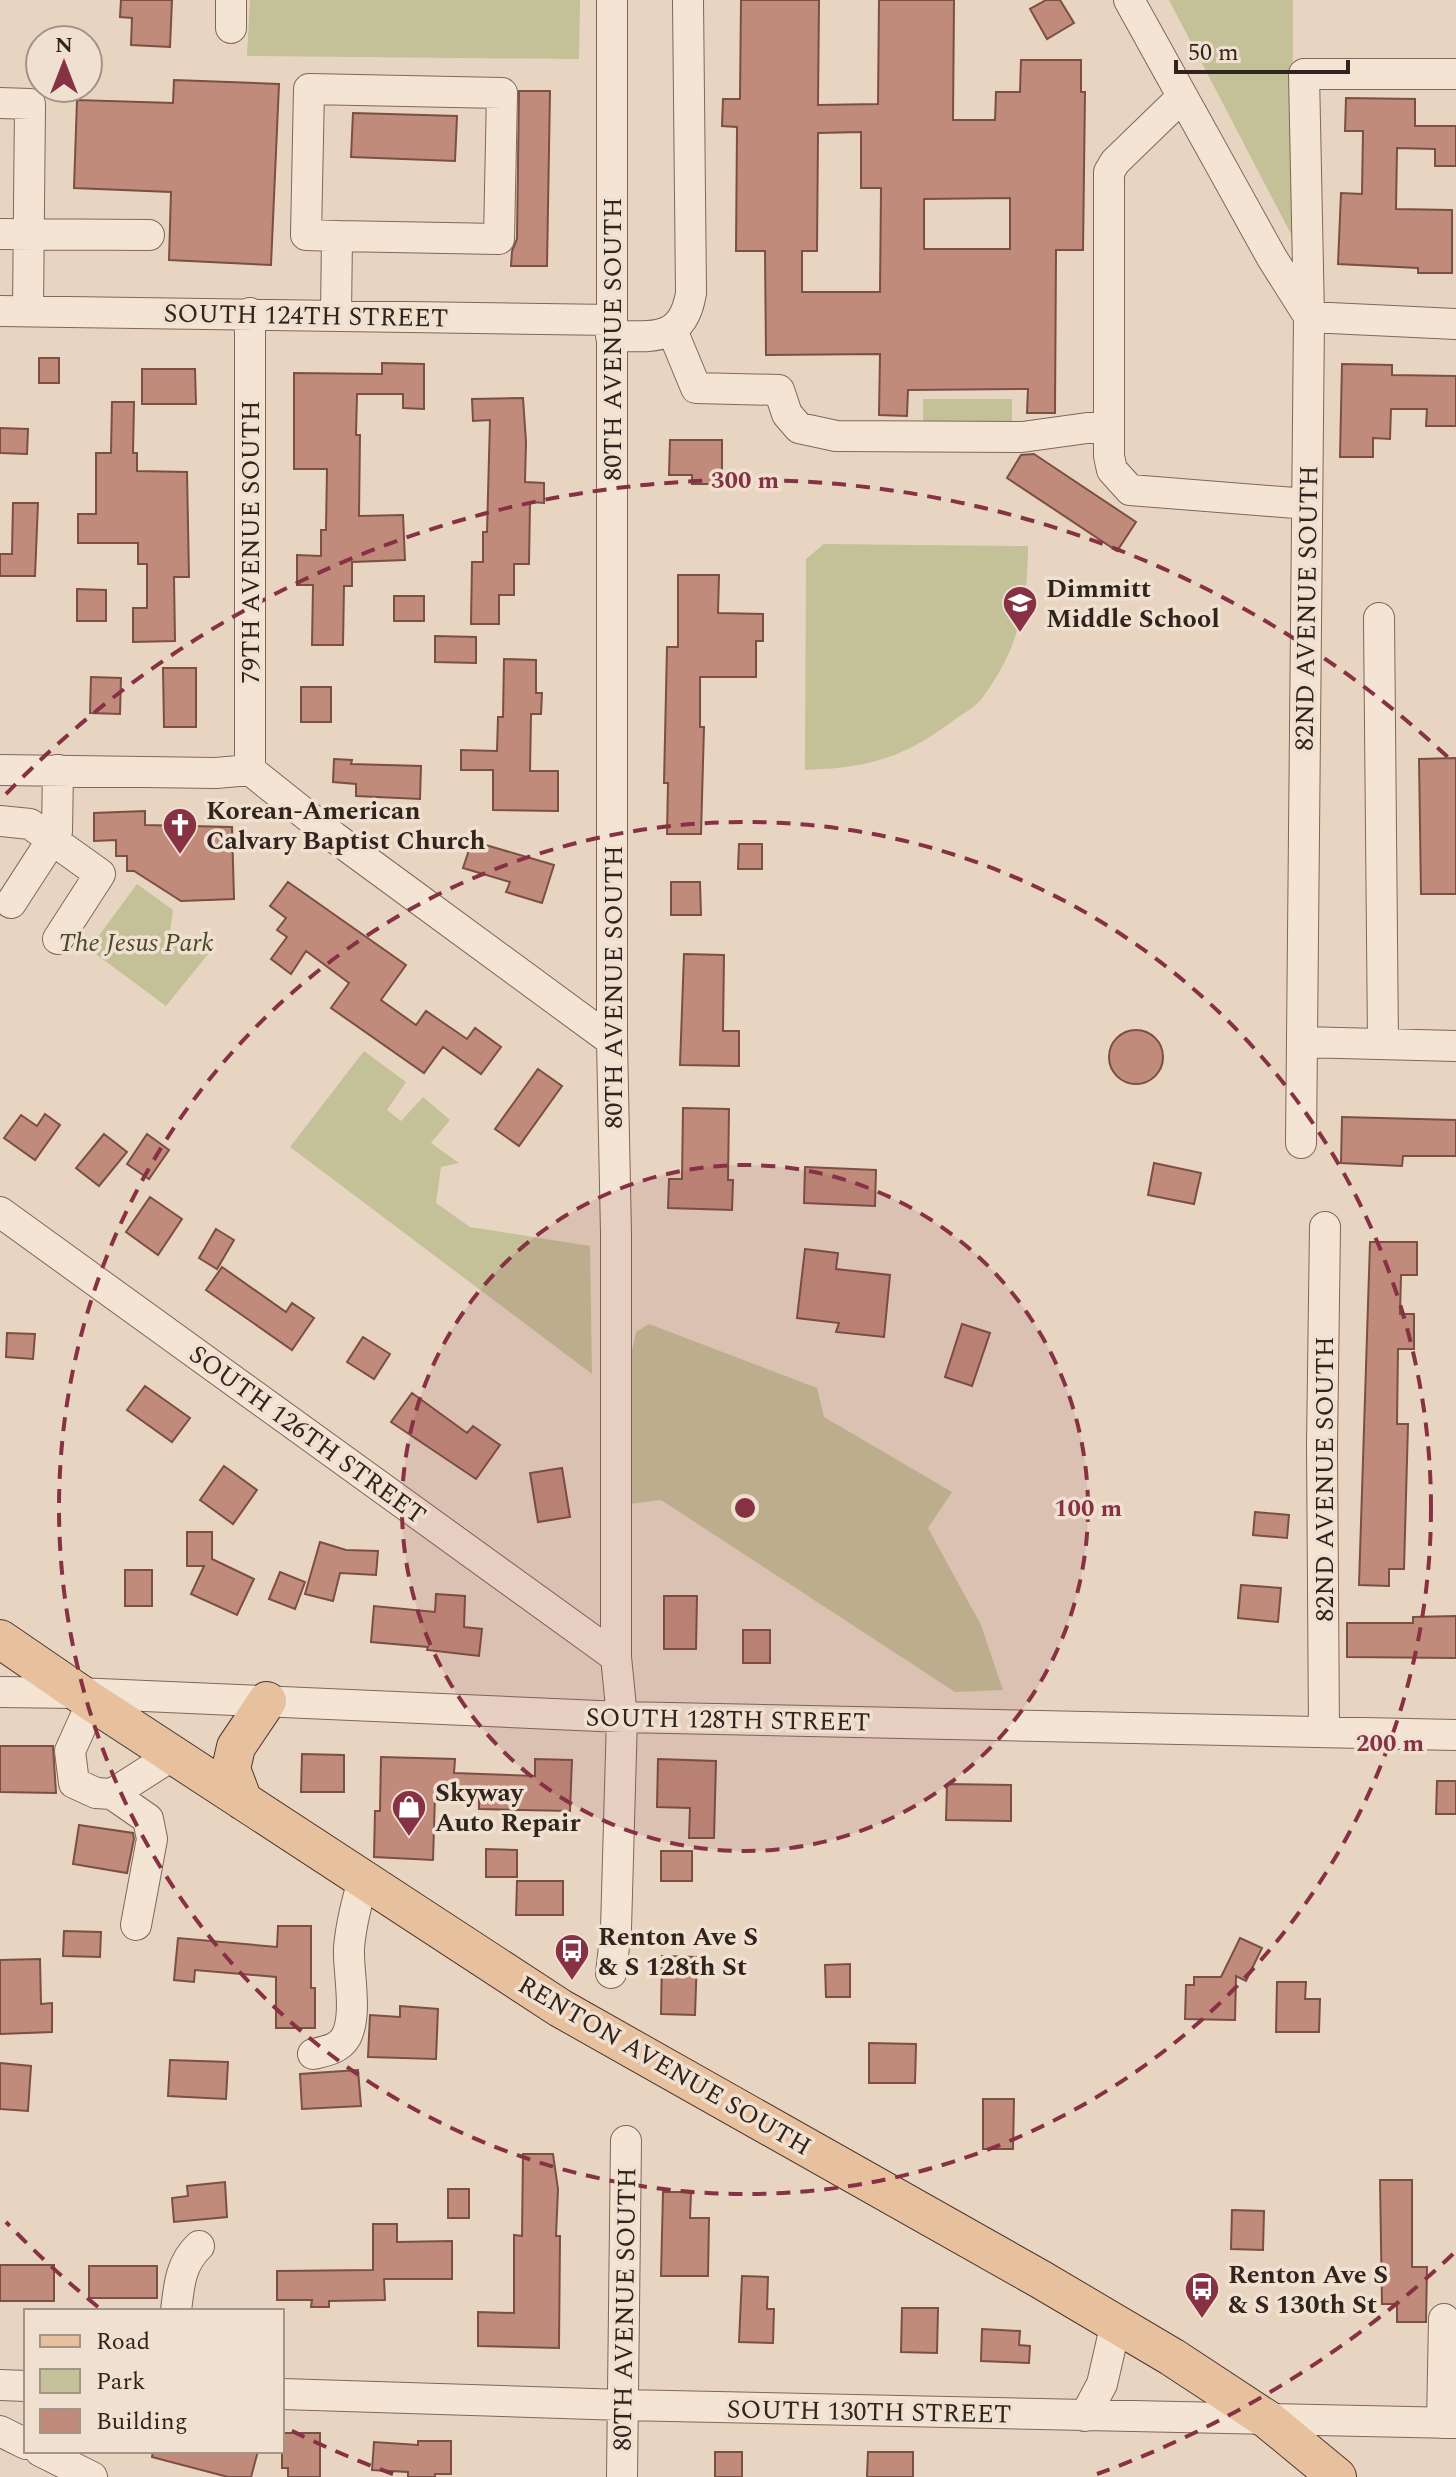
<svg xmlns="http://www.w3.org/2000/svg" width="1456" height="2477" viewBox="0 0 1456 2477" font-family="Spectral,serif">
<rect width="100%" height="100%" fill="#e8d5c1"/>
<!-- green -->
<path fill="#c4c097" d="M250,0H580L579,59L247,56Z
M1169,0H1293L1292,236Z
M923,399H1012V451H923Z
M824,544L1028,546C1028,604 1018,650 983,697C976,707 964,713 954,720C904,758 868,768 805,770L806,559Z
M137,884L173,910L169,939L209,953L166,1006L89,949Z
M364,1051L406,1082L387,1110L401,1121L423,1097L450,1120L431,1143L459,1163L441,1167L436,1203L470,1227L590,1246L592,1374L290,1147Z
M649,1324L817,1388L824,1417L952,1492L928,1528L981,1625L1003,1690L955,1692L661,1500L629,1504V1364L636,1332Z"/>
<!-- building -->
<path fill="#c18b7c" stroke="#7b4f44" stroke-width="2" fill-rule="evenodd" d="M121,0H172L170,47L131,45L132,18L120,17Z
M741,0H819L818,105L878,104L879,0H954L953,120H995L996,92H1020L1021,60H1081V92H1085L1083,250H1056L1055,413H1027L1028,389L908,390L907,416L879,415L880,354L766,355L765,251H736L737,127L722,126L723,99H740ZM861,132V188H881L880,292H802V251H817L818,133ZM1010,198V249H924V199Z
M1046,0H1060L1074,23L1047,39L1030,9Z
M174,80L279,84L271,265L169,260L171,192L74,188L77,100L173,103Z
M519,91H550L547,266H511L512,251L517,239Z
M1346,98L1415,99V126H1456V166H1435V149L1397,148L1396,209L1452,210V273H1418V268L1338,264L1341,193L1362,194L1363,131H1345Z
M353,113L457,116L455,161L351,157Z
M39,358H59V383H39Z
M382,363L424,364V409L403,408V394H357L356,435H360L359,516L403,515L405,560L352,562V586H344L343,645H312L313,585H297V555L321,556V530H326L327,469H294V373L382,374Z
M1342,364L1392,365V375L1456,376V426H1426L1427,409H1391L1390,439L1373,438V457H1340Z
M142,369H195L196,404H142Z
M523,398L526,442L525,482L544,483V503L530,502L529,564H514V595H499V624H471L472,562H483V532H487L490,420L473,421L472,399Z
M112,402H134L133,453H137V471L187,472L189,577H174L175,641L133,642V608H147V564H138V543H78V514H96V453H111Z
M0,428L28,429L27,454L0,453Z
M670,440H722V484H692V475H669Z
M1034,454L1136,522L1117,551L1007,478L1021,455Z
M13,503H38L35,576H0V554H12Z
M678,575H719L718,613L763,614V641H756V677H700V727H704L701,834H667L668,783H664L667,647H678Z
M77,589L106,590V621H77Z
M394,596H424V621H394Z
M435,636L476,637V663L435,662Z
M504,659L536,660V693H542L541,714H531L530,771H558V811L493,810V770H461V750L497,751L498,717H503Z
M163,668H196V727H164Z
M91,677L121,678L120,714L90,713Z
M301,687H331V722H301Z
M1456,758V894H1421L1419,759Z
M334,759L352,760L351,764L421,766L420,799L356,796V784L333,782Z
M145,811V825L232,827L234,899L181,901L134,871H127V856H116V840L94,841V813Z
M472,841L554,865L542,903L506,892L510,882L463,868Z
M739,844H762V869H738Z
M288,882L406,965L381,1000L416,1025L426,1011L467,1039L475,1028L501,1047L481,1074L443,1047L424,1073L331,1008L349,983L306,951L291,974L271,959L287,937L277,930L286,918L270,906Z
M671,882H700L701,915H671Z
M684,954L724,955L723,1031H739V1066L680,1065Z
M1109 1057a27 27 0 1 1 54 0a27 27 0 1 1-54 0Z
M538,1069L562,1086L519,1146L495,1129Z
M683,1108L729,1109L728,1180H733L732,1210L668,1208L669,1179H682Z
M45,1114L60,1125L35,1160L4,1138L21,1115L37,1126Z
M1342,1117L1456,1120V1156H1403L1402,1166L1341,1163Z
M104,1134L127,1152L99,1186L76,1168Z
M147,1134L169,1150L149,1179L127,1164Z
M1154,1163L1201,1173L1194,1204L1148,1195Z
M805,1167L876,1170L875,1206L804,1203Z
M150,1197L182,1219L158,1255L126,1232Z
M216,1229L234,1240L217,1269L199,1258Z
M1370,1242H1417V1275H1401L1400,1314H1414V1349H1398L1397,1424H1408L1404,1569H1389V1586L1359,1585Z
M805,1249L838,1253L836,1269L890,1275L884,1337L836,1332L839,1323L797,1318Z
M222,1267L286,1312L292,1303L314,1318L292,1350L206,1290Z
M962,1324L990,1333L972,1386L945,1377Z
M7,1333L35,1334L33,1359L6,1357Z
M363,1337L390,1354L374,1379L347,1362Z
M145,1386L190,1418L172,1442L127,1410Z
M412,1393L467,1433L473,1426L500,1445L476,1479L391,1422Z
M224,1466L257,1490L233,1524L200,1500Z
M562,1468L570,1517L538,1522L530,1473Z
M1255,1512L1289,1515L1287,1538L1253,1535Z
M187,1532H212V1559L254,1579L237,1615L191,1594L204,1566H187Z
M320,1542L346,1550L378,1551L376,1575L340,1573L333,1601L305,1594Z
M125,1570H152V1606H125Z
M280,1572L305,1582L295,1609L269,1599Z
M1241,1585L1281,1588L1278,1622L1238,1618Z
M436,1594L465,1596L464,1627L482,1629L479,1656L427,1650L428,1647L371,1642L374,1606L435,1612Z
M664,1596H697L696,1649H664Z
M1456,1616V1658L1347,1657V1623H1413V1617Z
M743,1630H770V1663H743Z
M0,1746H53L56,1793L0,1792Z
M302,1754L344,1755V1792H301Z
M381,1757L455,1759L454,1773L535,1776V1759L572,1760L570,1811L479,1809V1797L435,1796L433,1860L374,1857L375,1811H380Z
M658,1759L716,1761L714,1838H689L690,1808L657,1807Z
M1437,1781H1456V1814H1436Z
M947,1784L1011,1785V1821L946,1820Z
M79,1825L133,1833L134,1839L127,1873L73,1864Z
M486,1849L517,1850V1877H486Z
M661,1851H692V1881H661Z
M517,1881H563V1915H516Z
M278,1926H311V1988H315V2028H276V1977L195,1970L194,1982L174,1980L178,1938L277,1947Z
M64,1931L101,1932L100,1957L63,1956Z
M1240,1938L1262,1948L1246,1981L1236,1976L1235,2020L1185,2019L1186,1985H1194V1977H1221Z
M662,1956L697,1957L695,2015L661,2014Z
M40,1959L41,2004L52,2003V2032L0,2034V1960Z
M850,1964V1997H826L825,1965Z
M1277,1982H1306L1305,1999H1320L1319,2032H1276Z
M400,2006L438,2009L436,2059L368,2057L370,2015L400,2017Z
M869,2043L916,2044L915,2083H869Z
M170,2060L228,2062L226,2099L168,2096Z
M0,2063L31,2066L28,2111L0,2109Z
M358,2070L361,2106L302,2109L300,2074Z
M983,2099H1014L1013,2149H983Z
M523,2154H553L558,2189L556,2236H560L559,2348L478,2346V2312L514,2313V2235L522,2236Z
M1380,2180H1412V2267H1427L1426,2322H1397V2304H1382Z
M225,2182L227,2217L174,2222L172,2198L188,2196L187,2186Z
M448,2189H469V2218H448Z
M663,2192H691L690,2218H709L708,2276H661Z
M1232,2210L1264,2211L1263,2250L1231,2249Z
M373,2224H397V2242L452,2241V2279H384L385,2300L329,2301V2307H311L312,2300H277V2271L373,2270Z
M0,2265H54V2301H0Z
M89,2266H157V2298H89Z
M742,2276L768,2277L767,2309H774L773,2343L739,2342Z
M902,2308H938L937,2353L901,2352Z
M982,2329L1020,2331L1019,2345L1030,2346L1029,2363L981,2361Z
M282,2433H320V2477H288V2468H282Z
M418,2441H451V2474H435V2477H408V2472L372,2470L374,2442L418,2445Z
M153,2451H258L251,2477H228L152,2457Z
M715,2452H742V2477H715Z
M868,2452H913V2477H867Z"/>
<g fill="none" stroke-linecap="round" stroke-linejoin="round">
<defs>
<path id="minor" d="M1129,0L1272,258L1308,315
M231,28V0
M1181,98L1115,162L1109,172V456L1112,470L1130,490L1307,504
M0,103L30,104L28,310
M0,234L149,235
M0,311L612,320
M336,315L337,236L306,235L309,89L502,93L499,239L337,236
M1309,317L1456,324
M672,330L696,388L779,390L787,414L799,428L836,436L1022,437L1109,425
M611,336C652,336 683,343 691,293L688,0
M1379,618L1383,1044
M0,770L216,773L250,770L334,837L612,1041
M250,770V313
M0,821L30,824L100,874L58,939
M11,903L57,832L58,770
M1302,1042L1456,1046
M1301,1143L1309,317L1304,74H1456
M0,1212L616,1657
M0,1692L77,1693L622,1717L1456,1735
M92,1702L70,1751L74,1783L96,1793L112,1794L173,1755
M1324,1732L1322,1445L1325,1227
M112,1794L148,1819L152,1839L136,1925
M611,1973L616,1929L622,1717L616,1657V1234L612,1041V0
M313,2054C326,2051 339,2049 346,2037C358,2014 348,1973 349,1948C351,1924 357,1902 363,1880
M176,2311C179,2286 180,2264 199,2246
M0,2385L26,2386
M282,2394L623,2405L1456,2423
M1085,2416L1102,2384L1116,2323
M1442,2423L1444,2319
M0,2431L26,2444
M40,2451L92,2477
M622,2477L626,2141"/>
<path id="major" d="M0,1639L92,1702L560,2008L1040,2279L1172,2357L1268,2420L1337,2477
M243,1801L231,1769L236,1747L267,1701"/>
</defs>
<!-- minor casing -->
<use href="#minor" stroke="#7f675b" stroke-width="32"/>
<!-- major casing -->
<use href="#major" stroke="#4d372f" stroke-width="40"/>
<!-- minor -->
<use href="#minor" stroke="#f4e4d3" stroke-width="30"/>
<!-- major -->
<use href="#major" stroke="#e7c19d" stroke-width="38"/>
</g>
<!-- distance rings -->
<circle cx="745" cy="1508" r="343" fill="#873244" fill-opacity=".12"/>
<g fill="none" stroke="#873244" stroke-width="4" stroke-dasharray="14 10">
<circle cx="745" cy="1508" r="343"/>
<circle cx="745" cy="1508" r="686"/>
<path d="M1453 2254A1028 1028 0 0 1 1097 2474M393 2474A1028 1028 0 0 1 286 2428M98 2307A1028 1028 0 0 1 6 2222M6 794A1028 1028 0 0 1 1453 762"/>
</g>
<!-- icons -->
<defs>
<symbol id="school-pin" viewBox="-11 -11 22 30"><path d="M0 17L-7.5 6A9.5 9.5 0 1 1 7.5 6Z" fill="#873244" stroke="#f0e0d0"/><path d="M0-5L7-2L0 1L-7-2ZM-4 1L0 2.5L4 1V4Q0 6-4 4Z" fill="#fff"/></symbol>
<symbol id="church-pin" viewBox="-11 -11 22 30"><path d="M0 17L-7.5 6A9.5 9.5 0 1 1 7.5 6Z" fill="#873244" stroke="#f0e0d0"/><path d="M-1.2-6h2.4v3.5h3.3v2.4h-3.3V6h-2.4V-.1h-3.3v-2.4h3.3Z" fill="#fff"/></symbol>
<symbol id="shop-pin" viewBox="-11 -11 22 30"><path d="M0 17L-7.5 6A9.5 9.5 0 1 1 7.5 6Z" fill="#873244" stroke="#f0e0d0"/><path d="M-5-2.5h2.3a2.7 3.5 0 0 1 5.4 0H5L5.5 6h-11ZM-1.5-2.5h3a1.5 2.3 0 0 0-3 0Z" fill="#fff"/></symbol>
<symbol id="bus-pin" viewBox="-11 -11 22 30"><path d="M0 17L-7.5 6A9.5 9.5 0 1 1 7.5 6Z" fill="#873244" stroke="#f0e0d0"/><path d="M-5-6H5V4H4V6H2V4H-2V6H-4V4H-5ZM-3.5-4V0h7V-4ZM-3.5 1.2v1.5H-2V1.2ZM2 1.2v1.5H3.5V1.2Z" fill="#fff"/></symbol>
</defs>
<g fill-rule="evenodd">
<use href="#school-pin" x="1000" y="583" width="40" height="54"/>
<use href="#church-pin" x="160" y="805" width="40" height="54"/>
<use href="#shop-pin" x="389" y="1787" width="40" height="54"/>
<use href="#bus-pin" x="552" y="1931" width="40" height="54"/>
<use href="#bus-pin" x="1182" y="2269" width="40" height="54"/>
</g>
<g text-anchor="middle" stroke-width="7" stroke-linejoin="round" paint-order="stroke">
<!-- street labels -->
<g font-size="26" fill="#31231d" stroke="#f0e0d0">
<text transform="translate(306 315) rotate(1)" y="9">SOUTH 124TH STREET</text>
<text transform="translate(612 339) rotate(-90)" y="9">80TH AVENUE SOUTH</text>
<text transform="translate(250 542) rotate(-90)" y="9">79TH AVENUE SOUTH</text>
<text transform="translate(1306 608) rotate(-89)" y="9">82ND AVENUE SOUTH</text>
<text transform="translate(613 987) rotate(-90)" y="9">80TH AVENUE SOUTH</text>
<text transform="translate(308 1434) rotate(36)" y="9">SOUTH 126TH STREET</text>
<text transform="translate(1324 1479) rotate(-90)" y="9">82ND AVENUE SOUTH</text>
<text transform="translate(728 1719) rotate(1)" y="9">SOUTH 128TH STREET</text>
<text transform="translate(665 2065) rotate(30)" y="9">RENTON AVENUE SOUTH</text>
<text transform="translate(624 2309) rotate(-89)" y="9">80TH AVENUE SOUTH</text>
<text transform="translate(869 2411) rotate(1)" y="9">SOUTH 130TH STREET</text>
</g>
<!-- poi labels -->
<g font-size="26" font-weight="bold" fill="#31231d" stroke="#f0e0d0" text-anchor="start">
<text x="1046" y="597">Dimmitt<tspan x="1046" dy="30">Middle School</tspan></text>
<text x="206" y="819">Korean-American<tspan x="206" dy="30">Calvary Baptist Church</tspan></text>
<text x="435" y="1801">Skyway<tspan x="435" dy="30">Auto Repair</tspan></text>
<text x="598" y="1945">Renton Ave S<tspan x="598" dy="30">&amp; S 128th St</tspan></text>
<text x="1228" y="2283">Renton Ave S<tspan x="1228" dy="30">&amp; S 130th St</tspan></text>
</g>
<!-- park labels -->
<g font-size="26" font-style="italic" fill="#494a26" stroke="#f0e0d0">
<text x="136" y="951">The Jesus Park</text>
</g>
</g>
<circle cx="745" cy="1508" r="12" fill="#873244" stroke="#f0e0d0" stroke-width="4"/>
<g font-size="24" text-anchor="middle" font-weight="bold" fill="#873244" stroke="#f0e0d0" stroke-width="7" stroke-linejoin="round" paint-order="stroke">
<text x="745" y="488">300 m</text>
<text x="1088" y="1516">100 m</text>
<text x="1390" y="1751">200 m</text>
</g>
<!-- legend -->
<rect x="24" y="2309" width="260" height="144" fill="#f0e0d0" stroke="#a49488" stroke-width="2"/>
<rect x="40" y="2335" width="40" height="12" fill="#e7c19d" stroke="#a49488" stroke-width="2"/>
<text x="96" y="2349" font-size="24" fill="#31231d">Road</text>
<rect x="40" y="2369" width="40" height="24" fill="#c4c097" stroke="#a49488" stroke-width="2"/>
<text x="96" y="2389" font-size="24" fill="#31231d">Park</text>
<rect x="40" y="2409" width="40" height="24" fill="#c18b7c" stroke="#a49488" stroke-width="2"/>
<text x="96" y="2429" font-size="24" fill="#31231d">Building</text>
<!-- north arrow -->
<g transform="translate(64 64)"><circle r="38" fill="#f0e0d0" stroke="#a49488" stroke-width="2"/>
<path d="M0-6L14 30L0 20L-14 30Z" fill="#873244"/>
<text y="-12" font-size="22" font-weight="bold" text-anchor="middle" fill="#31231d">N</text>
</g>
<!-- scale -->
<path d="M1176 60v12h172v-12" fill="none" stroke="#31231d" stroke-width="4"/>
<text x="1188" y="60" font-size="24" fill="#31231d" stroke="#f0e0d0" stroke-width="6" paint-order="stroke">50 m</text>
</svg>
